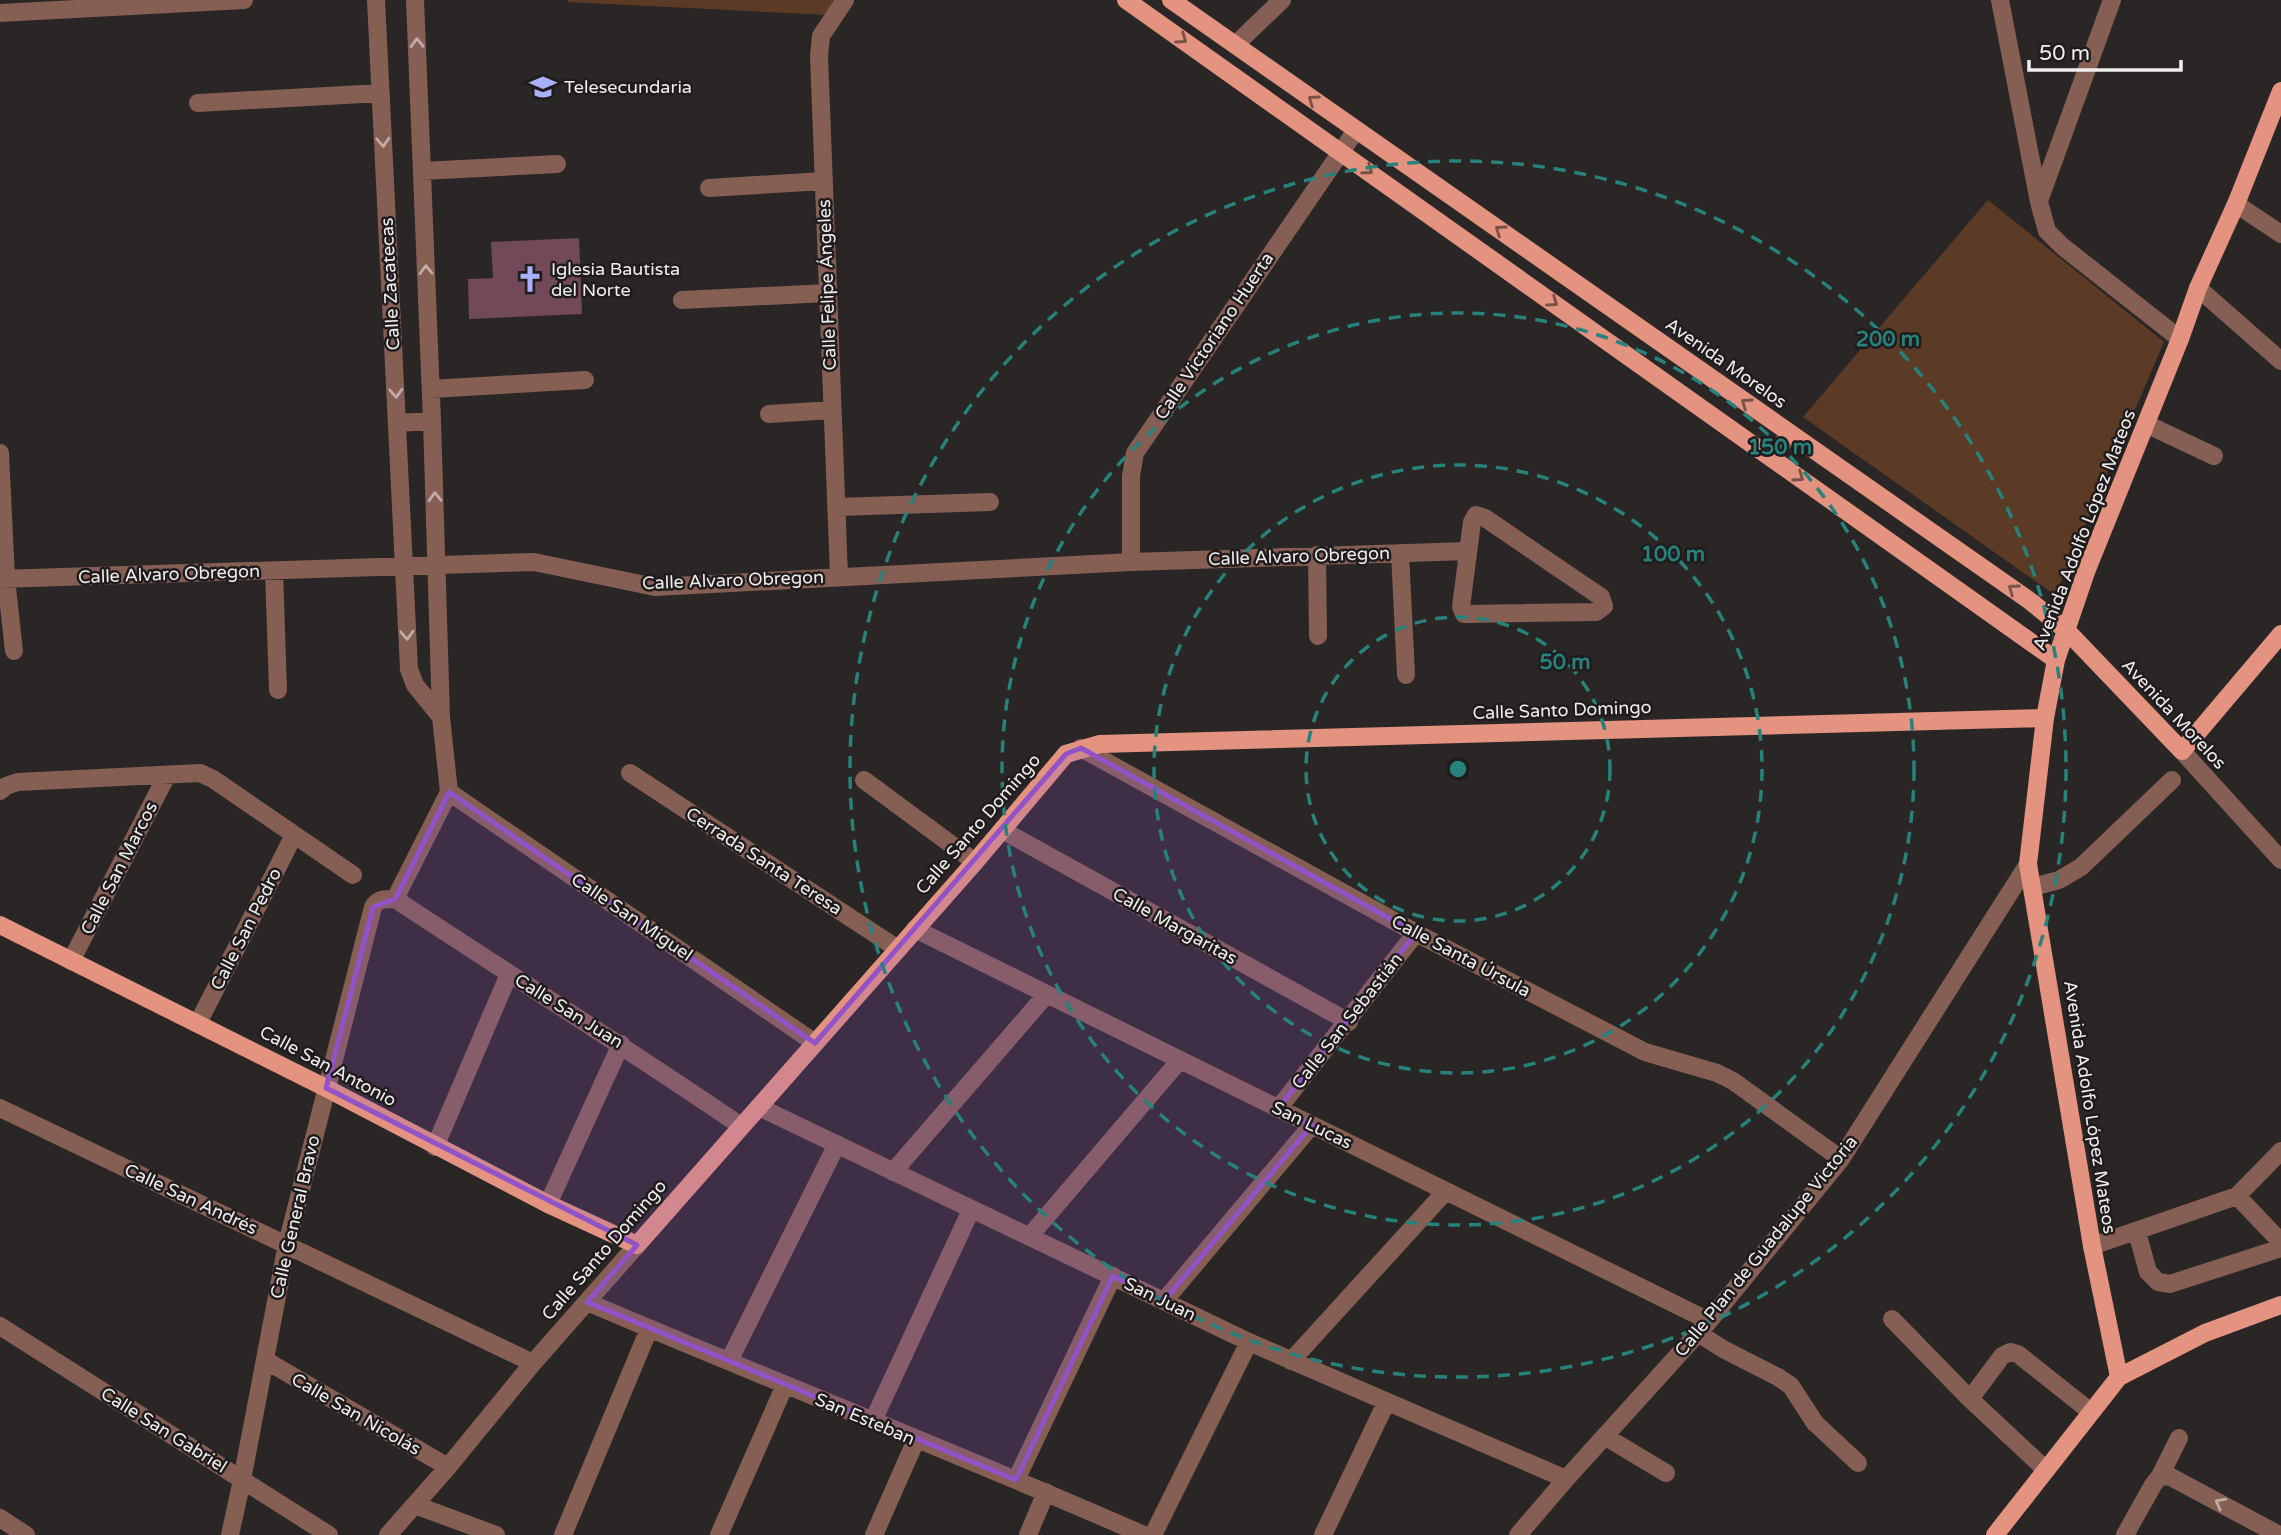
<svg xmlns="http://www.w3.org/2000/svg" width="2281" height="1535" viewBox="0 0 2281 1535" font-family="'Varela Round',sans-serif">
<rect width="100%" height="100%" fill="#2a2626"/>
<!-- green -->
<path fill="#5c3b26" d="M568,0H839L829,15L568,2Z
M1988,200L2164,342L2055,595L1803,417Z"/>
<!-- building -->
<path fill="#724958" d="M579,238L582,314L469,319L468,279L493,278L491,242Z"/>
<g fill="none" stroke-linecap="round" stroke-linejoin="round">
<!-- minor -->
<path stroke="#855e54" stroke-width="18" d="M376,0L409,669L415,685L441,717
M2000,0L2039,202L2047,231L2062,246L2180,339
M0,13L244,0
M1235,45L1282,0
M198,103L381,93
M422,171L557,164
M709,188L823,181
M2039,201L2112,0
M2236,204L2281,234
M2198,288L2281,361
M682,300L828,293
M431,389L585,380
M769,414L832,410
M397,423L432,421
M2146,424L2214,456
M0,453L6,579L14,651
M1772,458L1790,433
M837,507L990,502
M1476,515L1485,518L1601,597L1604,606L1596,612L1464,614L1461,607L1472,522Z
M1400,553L1406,675
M1317,555L1318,636
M1131,562V476L1135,453L1356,130
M274,571L278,690
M839,576L819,56L821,36L845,0
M0,579L534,562L655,587L1131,562L1468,551
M1081,748L1416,933L1645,1052L1717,1073L1733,1081L1841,1159
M2182,751L2281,860
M630,773L898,949
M864,780L975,862
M0,791L6,786L18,782L200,773L213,779L353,875
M449,792L815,1043
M1002,830L1349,1022
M2033,887L2059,880L2081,867L2172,780
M395,899C510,975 627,1048 741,1126
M915,929L1709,1321
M71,961L167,775
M198,1023L294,835
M759,1107L1249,1342L1566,1479
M0,1108L533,1363
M1278,1109L1416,933
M435,1147L509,974
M893,1172L1046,995
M2237,1196L2281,1242
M548,1204L621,1044
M2137,1232L2148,1272L2158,1282L2170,1284L2281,1248
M1029,1237L1180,1060
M2092,1246L2237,1196L2281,1151
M1164,1301L1312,1125
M587,1302C772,1381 960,1454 1144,1535
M1892,1319L1970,1399L2046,1470
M0,1326L329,1535
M1698,1333L1723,1349L1778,1377L1791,1386L1815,1423L1858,1463
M265,1360L448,1467
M729,1361L837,1144
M1291,1361L1446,1191
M1970,1399L2002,1356L2010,1352L2018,1354L2091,1412
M873,1421L971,1210
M1606,1437L1666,1473
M2160,1476L2171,1477L2279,1535
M1016,1480L1113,1276
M415,1505L496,1535
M0,1518L26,1535
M230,1535L242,1480L287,1244L373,907C378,898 386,899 395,899L449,792L441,717L432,421L415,0
M388,1535L448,1467L533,1363L637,1245
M563,1535L649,1329
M719,1535L785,1385
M874,1535L916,1440
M1028,1535L1046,1492
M1153,1535L1249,1342
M1323,1535L1386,1403
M1518,1535L1566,1479L1709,1321L1841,1159L2028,864
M2125,1535L2153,1485L2160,1476L2179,1438"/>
<!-- major -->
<path stroke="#e3937f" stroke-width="18" d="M1126,0L2056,660
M1171,0L2030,601L2067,631L2182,751L2281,634
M0,925L326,1088L548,1204L637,1245L975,862L1066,754L1100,744L2045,718
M2119,1377L2092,1246L2028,864L2045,718L2056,660L2086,572L2180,339L2198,288L2236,204L2281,91
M1995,1535L2119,1377L2205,1333L2281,1305"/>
</g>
<!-- one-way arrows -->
<defs><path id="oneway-chevron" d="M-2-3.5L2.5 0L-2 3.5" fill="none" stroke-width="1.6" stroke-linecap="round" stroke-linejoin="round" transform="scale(1.75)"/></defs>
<g stroke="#785249">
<use href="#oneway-chevron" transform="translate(1182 39) rotate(35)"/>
<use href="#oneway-chevron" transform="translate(1313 100) rotate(-145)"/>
<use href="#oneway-chevron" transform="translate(1368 170) rotate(35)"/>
<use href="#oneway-chevron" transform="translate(1500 230) rotate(-145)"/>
<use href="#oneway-chevron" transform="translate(1553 302) rotate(35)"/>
<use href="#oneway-chevron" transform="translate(1746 403) rotate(-145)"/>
<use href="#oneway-chevron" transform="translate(1799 477) rotate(35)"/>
<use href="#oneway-chevron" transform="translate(2013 589) rotate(-145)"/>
</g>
<g stroke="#c0ada8">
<use href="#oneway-chevron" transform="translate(417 43) rotate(-92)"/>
<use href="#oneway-chevron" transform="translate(383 142) rotate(87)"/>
<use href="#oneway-chevron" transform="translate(426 270) rotate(-92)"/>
<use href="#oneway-chevron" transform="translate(396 393) rotate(87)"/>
<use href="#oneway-chevron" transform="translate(435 497) rotate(-92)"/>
<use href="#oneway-chevron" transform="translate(407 635) rotate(87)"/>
<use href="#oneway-chevron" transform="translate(2220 1503) rotate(-152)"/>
</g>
<!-- marked area -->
<path fill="#9253c8" fill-opacity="0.2" stroke="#9253c8" stroke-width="5" stroke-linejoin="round" d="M1081,748L1416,933L1278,1109L1312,1125L1164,1301L1113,1276L1016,1480L587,1302L637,1245L326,1088L373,907L395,899L449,792L815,1043L1066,754Z"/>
<!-- distance rings -->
<g fill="none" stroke="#26827b" stroke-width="3.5" stroke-dasharray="12 9">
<circle cx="1458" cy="769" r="152"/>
<circle cx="1458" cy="769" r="304"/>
<circle cx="1458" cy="769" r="456"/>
<circle cx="1458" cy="769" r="608"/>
</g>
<!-- icons -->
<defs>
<symbol id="school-bare" viewBox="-9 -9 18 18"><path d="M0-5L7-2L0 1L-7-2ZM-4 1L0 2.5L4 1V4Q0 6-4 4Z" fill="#a9b0fc" stroke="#201c1d" stroke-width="2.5" paint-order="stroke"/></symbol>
<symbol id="church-bare" viewBox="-9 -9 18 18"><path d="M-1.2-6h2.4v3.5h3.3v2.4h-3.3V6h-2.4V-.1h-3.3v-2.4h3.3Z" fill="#a9b0fc" stroke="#201c1d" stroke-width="2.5" paint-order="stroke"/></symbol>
</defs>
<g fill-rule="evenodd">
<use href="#school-bare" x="524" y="68" width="38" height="38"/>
<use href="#church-bare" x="511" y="260" width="38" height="38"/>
</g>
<g text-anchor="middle" stroke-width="5" stroke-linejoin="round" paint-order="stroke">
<!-- poi labels -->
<g font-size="18" fill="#f0eded" stroke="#201c1d" text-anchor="start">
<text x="564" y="93">Telesecundaria</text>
<text x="551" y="275">Iglesia Bautista<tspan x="551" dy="21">del Norte</tspan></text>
</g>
<!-- street labels -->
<g font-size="18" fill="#f0eded" stroke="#201c1d">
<text transform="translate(390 284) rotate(-93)" y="6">Calle Zacatecas</text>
<text transform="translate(827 285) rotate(-92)" y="6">Calle Felipe Ángeles</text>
<text transform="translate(1214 336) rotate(-56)" y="6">Calle Victoriano Huerta</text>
<text transform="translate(1726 363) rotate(35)" y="6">Avenida Morelos</text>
<text transform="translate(2084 530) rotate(-69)" y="6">Avenida Adolfo López Mateos</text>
<text transform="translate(1299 556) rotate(-2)" y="6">Calle Alvaro Obregon</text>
<text transform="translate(169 574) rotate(-2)" y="6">Calle Alvaro Obregon</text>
<text transform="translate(733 580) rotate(-2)" y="6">Calle Alvaro Obregon</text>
<text transform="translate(1562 710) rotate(-2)" y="6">Calle Santo Domingo</text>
<text transform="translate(2174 714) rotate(47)" y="6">Avenida Morelos</text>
<text transform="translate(978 824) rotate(-49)" y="6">Calle Santo Domingo</text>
<text transform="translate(764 861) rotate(33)" y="6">Cerrada Santa Teresa</text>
<text transform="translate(119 868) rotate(-63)" y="6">Calle San Marcos</text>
<text transform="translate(632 917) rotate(34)" y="6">Calle San Miguel</text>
<text transform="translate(1175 926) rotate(29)" y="6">Calle Margaritas</text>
<text transform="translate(246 929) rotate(-63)" y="6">Calle San Pedro</text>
<text transform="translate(1461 956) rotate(28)" y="6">Calle Santa Úrsula</text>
<text transform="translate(569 1011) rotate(32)" y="6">Calle San Juan</text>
<text transform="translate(1347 1021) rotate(-52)" y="6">Calle San Sebastián</text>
<text transform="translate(328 1066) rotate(28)" y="6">Calle San Antonio</text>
<text transform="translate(2090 1107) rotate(81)" y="6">Avenida Adolfo López Mateos</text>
<text transform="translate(1312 1125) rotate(26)" y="6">San Lucas</text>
<text transform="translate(191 1199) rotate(25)" y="6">Calle San Andrés</text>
<text transform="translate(295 1217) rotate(-77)" y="6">Calle General Bravo</text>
<text transform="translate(1766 1246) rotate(-51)" y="6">Calle Plan de Guadalupe Victoria</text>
<text transform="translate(604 1250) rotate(-49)" y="6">Calle Santo Domingo</text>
<text transform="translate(1160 1299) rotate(26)" y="6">San Juan</text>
<text transform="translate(356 1414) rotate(30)" y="6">Calle San Nicolás</text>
<text transform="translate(865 1419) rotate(23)" y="6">San Esteban</text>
<text transform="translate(164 1430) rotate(32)" y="6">Calle San Gabriel</text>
</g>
</g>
<circle cx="1458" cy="769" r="10" fill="#26827b" stroke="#201c1d" stroke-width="3.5"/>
<g font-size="21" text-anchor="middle" font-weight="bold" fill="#26827b" stroke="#201c1d" stroke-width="5" stroke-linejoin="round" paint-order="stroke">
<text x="1888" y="346">200 m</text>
<text x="1780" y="454">150 m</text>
<text x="1673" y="561">100 m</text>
<text x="1565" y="669">50 m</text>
</g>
<!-- scale -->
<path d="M2029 60v10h152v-10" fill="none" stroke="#f0eded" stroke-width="3.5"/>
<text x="2039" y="60" font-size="21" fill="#f0eded" stroke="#201c1d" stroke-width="5" paint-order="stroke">50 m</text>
</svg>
